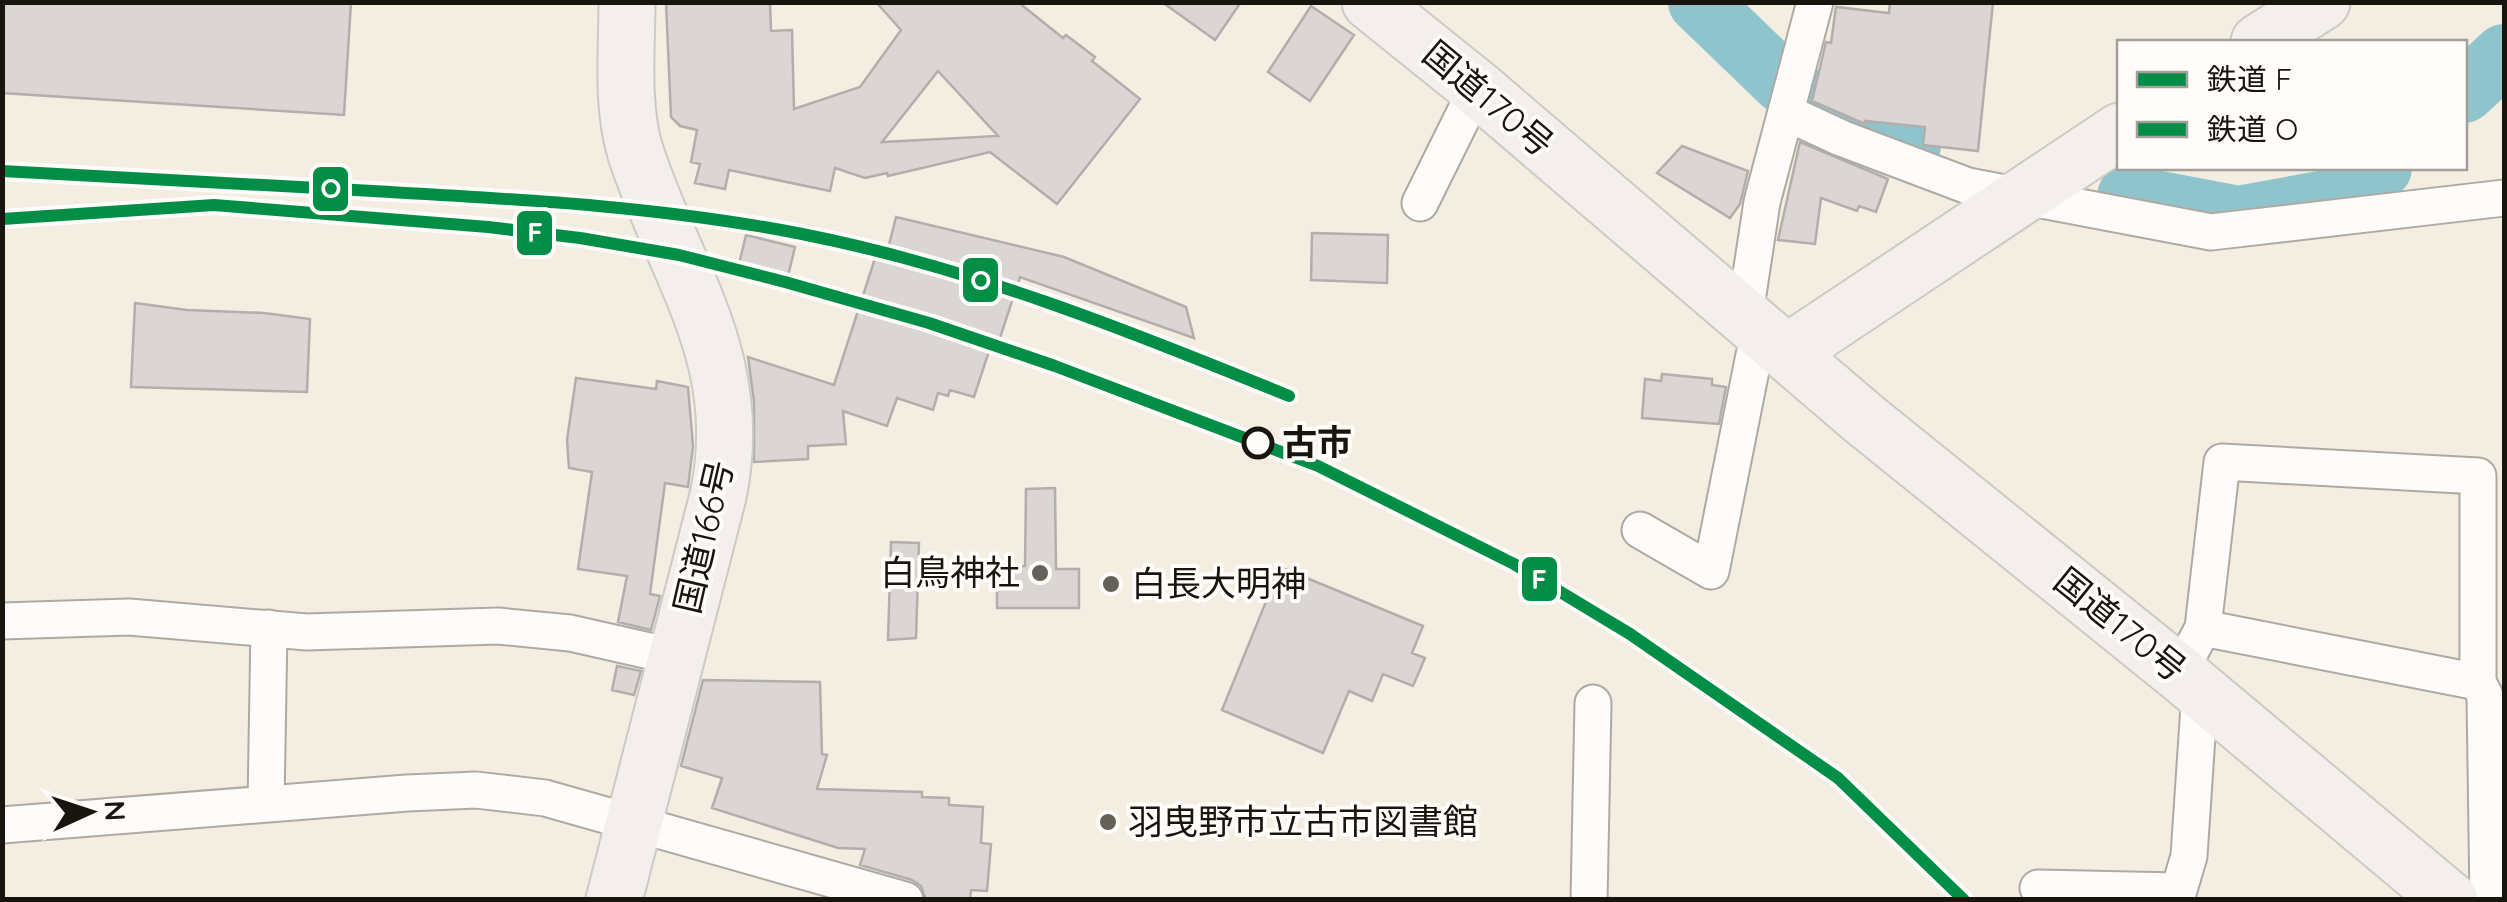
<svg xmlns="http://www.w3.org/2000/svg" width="2507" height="902" viewBox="0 0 2507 902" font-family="Quicksand,'Noto Sans JP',sans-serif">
<rect width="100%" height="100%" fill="#f3ede2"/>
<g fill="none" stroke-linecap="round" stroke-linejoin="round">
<!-- river -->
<path stroke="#90c4cc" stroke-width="62" d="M1699,2L1782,82L1805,99L1910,146
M2464,92L2504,55
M2128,196L2238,217L2348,197L2381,168"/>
</g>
<!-- building -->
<path fill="#dbd6d4" stroke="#b3adab" stroke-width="2.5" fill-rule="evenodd" d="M4,2H351L344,115L2,93Z
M666,2H770L771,31L792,30L794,109L860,87L901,30L876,2H1018L1063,38L1066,35L1095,57L1092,61L1140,99L1057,204L990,152L888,176L887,173L865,178L835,168L830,191L729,170L725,189L695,183L700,164L691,162L697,130L680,126L671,117ZM938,71L998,136L882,142Z
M1162,2H1241L1215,40Z
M1890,2H1993L1978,151L1923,145L1925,127L1865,121V124L1812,101L1826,42L1831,43L1836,7L1889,13Z
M1311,6L1354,35L1310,101L1268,72Z
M1800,142L1888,179L1876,212L1859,206L1857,211L1821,198L1815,244L1778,240Z
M1682,146L1748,171L1740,204L1730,218L1657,173Z
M896,217L1064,257L1186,307L1194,338L1020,277L997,347L991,345L974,397L950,390L948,396L938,393L933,410L897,398L887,426L843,411L846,444L808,446V459L754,462V401L748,357L834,385L879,246L888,249Z
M1312,233L1388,235L1387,283L1311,280Z
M746,235L795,247L788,276L739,264Z
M135,303L187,310L264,313L310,319L307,392L131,387Z
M1662,374L1712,379V385L1726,387L1719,424L1642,418L1645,379L1661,381Z
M576,378L656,389L657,381L688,387L693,446L688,487L665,483L650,594L660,596L651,630L618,622L627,576L578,569L592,472L569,468L567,440Z
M1055,488L1056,569H1079V608H997V567L1025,566L1026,489Z
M891,542L919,543L916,638L888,640Z
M1280,567L1423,626L1412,653L1425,658L1413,686L1383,674L1372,701L1349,691L1323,753L1222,710Z
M617,666L641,671L634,695L612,690Z
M703,680L820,682L822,754L827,755L817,789L922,792V797L949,798V805L983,807L981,843L991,844L987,891L971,890L970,900H926L921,886L912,880L860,865L865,849L838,848L712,808L722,778L681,766Z"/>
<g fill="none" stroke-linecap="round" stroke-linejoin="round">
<defs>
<path id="minor" d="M1787,113L1841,138L1968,186L2211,232L2504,198
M1420,203L1477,88
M1745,314L1762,202L1815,2
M1640,530L1711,571L1754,355L1770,337
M2,621L129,617L307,632L498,626L570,633L676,657
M2203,628L2478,682
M2179,673L2203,628L2222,462L2478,476V682L2485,696L2488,900
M266,804L269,628
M2,825L407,793L476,790L545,798L905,900
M2038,888L2178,891
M1589,900L1593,703
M2176,900L2189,856L2200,691"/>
<path id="trunk" d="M1370,2L1477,88L1864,419L2179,673L2450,900
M2259,42L2322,2
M1788,352L2120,131
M614,900L718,496C747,360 676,275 636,154C621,107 627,51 627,2"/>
</defs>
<!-- minor casing -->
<use href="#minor" stroke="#aeaaa2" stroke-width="39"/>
<!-- trunk casing -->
<use href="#trunk" stroke="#cdcac4" stroke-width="59"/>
<!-- minor -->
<use href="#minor" stroke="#fdfcfb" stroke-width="35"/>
<!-- trunk -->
<use href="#trunk" stroke="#f4eeec" stroke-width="55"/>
<defs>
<path id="rail-1" d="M2,219L214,205L488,227L580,238L679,255L785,282L929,323L1055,366L1318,466L1514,564L1630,634L1838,778L1964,900"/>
<path id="rail-2" d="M2,171C126,178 249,184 373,191C516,199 660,206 802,234C970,267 1130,331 1289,396"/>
</defs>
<!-- rail-1 casing -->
<use href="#rail-1" stroke="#fffcf9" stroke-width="20"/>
<!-- rail-2 casing -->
<use href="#rail-2" stroke="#fffcf9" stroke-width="20"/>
<!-- rail-1 -->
<use href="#rail-1" stroke="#028e46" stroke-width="12"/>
<!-- rail-2 -->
<use href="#rail-2" stroke="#028e46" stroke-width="12"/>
</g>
<!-- markers -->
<circle fill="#fffcf9" stroke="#18140e" stroke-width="5" cx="1258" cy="443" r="14"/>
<g fill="#656058" stroke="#fffcf9" stroke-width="4">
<circle cx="1040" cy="573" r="10"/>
<circle cx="1111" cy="584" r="10"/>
<circle cx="1108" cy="822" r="10"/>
</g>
<g text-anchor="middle" stroke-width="8" stroke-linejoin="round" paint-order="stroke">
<!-- street labels -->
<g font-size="35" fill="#18140e" stroke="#fffcf9">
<text transform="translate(1488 99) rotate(40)" y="12">国道170号</text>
<text transform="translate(704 537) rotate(-77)" y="12">国道166号</text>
<text transform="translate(2120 625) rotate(39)" y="12">国道170号</text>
</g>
<!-- stop labels -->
<g font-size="35" font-weight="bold" fill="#18140e" stroke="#fffcf9" text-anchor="start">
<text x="1282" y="455">古市</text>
</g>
<!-- poi labels -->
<g font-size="35" fill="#18140e" stroke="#fffcf9" text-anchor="start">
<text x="1020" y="585" text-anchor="end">白鳥神社</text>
<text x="1131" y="596">白長大明神</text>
<text x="1128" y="834">羽曳野市立古市図書館</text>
</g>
</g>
<g stroke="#fffcf9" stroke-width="4">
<rect x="311" y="165" width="39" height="48" rx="10" fill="#028e46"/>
<rect x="515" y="209" width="39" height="48" rx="10" fill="#028e46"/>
<rect x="961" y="256" width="39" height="48" rx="10" fill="#028e46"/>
<rect x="1520" y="555" width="39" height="48" rx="10" fill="#028e46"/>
</g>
<g font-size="28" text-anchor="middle" font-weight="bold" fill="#fff">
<text x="331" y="198">O</text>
<text x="535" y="242">F</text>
<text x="981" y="290">O</text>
<text x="1539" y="589">F</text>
</g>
<!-- border -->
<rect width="2507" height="902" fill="none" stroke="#18140e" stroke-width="10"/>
<!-- legend -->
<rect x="2117" y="40" width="350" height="130" fill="#fffcf9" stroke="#a39f9b" stroke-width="2.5"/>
<rect x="2137" y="72" width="50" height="15" fill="#028e46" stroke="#a39f9b" stroke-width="2.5"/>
<text x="2207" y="90" font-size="30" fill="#18140e">鉄道 F</text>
<rect x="2137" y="122" width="50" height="15" fill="#028e46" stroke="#a39f9b" stroke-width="2.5"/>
<text x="2207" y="140" font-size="30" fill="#18140e">鉄道 O</text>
<!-- north arrow -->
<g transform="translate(90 812) rotate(87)" stroke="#fffcf9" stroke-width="8" paint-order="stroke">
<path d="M0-8L18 38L0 25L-18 38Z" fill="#18140e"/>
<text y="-15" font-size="28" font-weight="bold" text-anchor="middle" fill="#18140e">N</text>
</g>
</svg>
